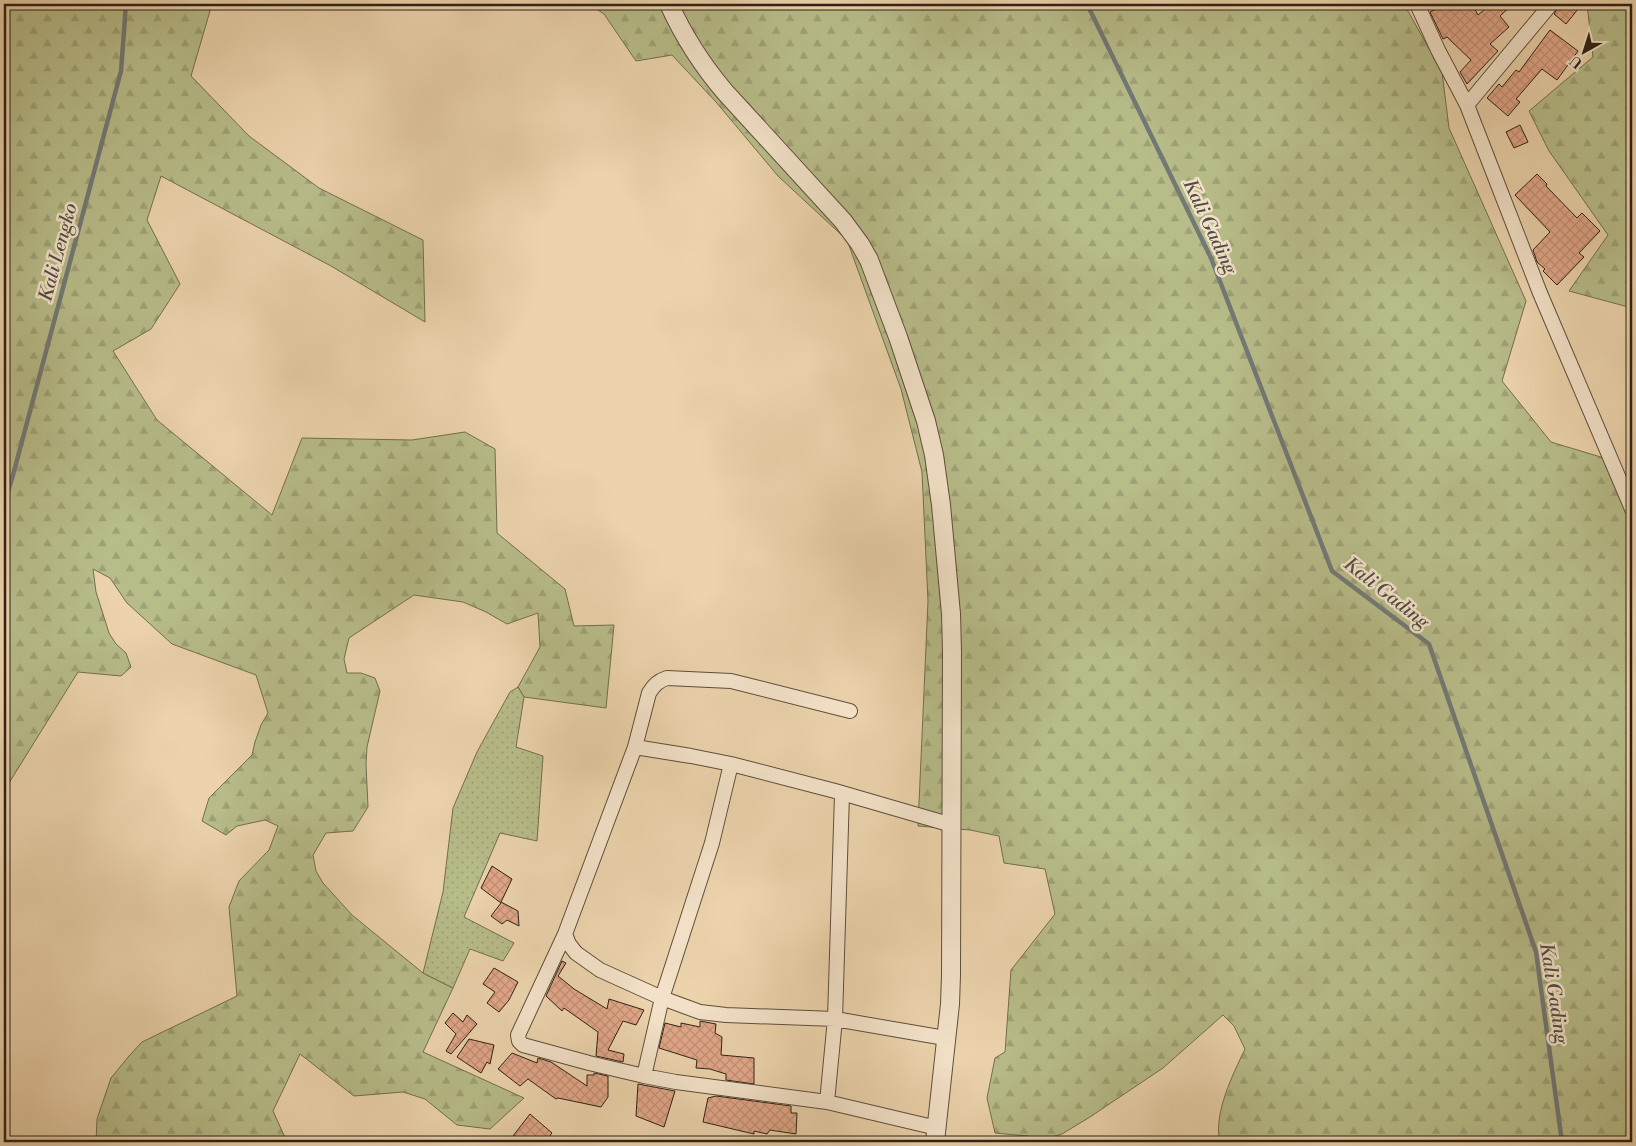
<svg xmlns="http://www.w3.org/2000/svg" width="1636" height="1146" viewBox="0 0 1636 1146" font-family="'Libre Bodoni',serif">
<defs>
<pattern id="forest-firs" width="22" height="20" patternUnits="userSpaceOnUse" patternTransform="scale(1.25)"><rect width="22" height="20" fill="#b7bc89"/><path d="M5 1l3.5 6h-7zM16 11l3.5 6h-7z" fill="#9ea175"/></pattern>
<pattern id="garden-dots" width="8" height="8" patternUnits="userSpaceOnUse" patternTransform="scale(1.25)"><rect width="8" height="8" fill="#b7bc89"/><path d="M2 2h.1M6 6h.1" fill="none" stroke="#9ea175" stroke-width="1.8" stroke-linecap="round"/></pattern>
<pattern id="building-cross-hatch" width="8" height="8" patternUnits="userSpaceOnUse" patternTransform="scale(1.25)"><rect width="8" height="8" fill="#e2a789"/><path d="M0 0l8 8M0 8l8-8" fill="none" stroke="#c28f75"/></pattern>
</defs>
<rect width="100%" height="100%" fill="#ecd3ac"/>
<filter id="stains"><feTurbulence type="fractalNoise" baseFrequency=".004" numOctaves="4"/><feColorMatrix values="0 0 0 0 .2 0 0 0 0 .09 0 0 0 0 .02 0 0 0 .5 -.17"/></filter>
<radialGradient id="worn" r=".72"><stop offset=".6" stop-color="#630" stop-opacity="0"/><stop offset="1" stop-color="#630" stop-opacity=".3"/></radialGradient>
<!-- forest -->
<path fill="url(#forest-firs)" stroke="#726e4f" d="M5,4H212L191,76L249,136L319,188L423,240L425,322L331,266L161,176L147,220L180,284L151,329L113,351L157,420L272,515L302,438L412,440L465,432L495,449L497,533L565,589L574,626L614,625L606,708L524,697L518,687L540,647L538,613L507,624L486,612L463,602L414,595L349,638L344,659L347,673H361L375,678L380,691L367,747L366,764L368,807L353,831L326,833L313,855L316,871L323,883L352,915L423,973L453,988L423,1052L524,1098L490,1129L457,1125L425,1099L403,1092L354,1096L300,1054L273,1111L287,1142H96L97,1119L111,1078L129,1056L142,1042L237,996L229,907L239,881L269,850L278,826L265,820L237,826L226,835L202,821L209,798L252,755L255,742L261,725L268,713L256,675L172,644L127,603L110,578L93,569L96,592L109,633L116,644L126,653L131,667L121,676L78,672L4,791V7Z
M589,4H1404L1442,72L1449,128L1526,301L1502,381L1551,442L1604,458L1632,523V1142H1220C1213,1114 1233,1074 1245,1049L1234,1026L1223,1015L1163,1068L1090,1117L1062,1134L1048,1138L995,1133L987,1098L995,1058L1005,1052L1011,970L1055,914L1045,869L1004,863L999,836L970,830L918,826L928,601L922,472L901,389L847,240L778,176L716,102L672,55L636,61L604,14Z
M1587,4H1632V308L1569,291L1608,235L1549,151L1529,111L1593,57Z"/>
<!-- garden -->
<path fill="url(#garden-dots)" stroke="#726e4f" d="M518,687L524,697L516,747L543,756L537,841L500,833L464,917L514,943L503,961L470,949L453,988L423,973L443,892L453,808L477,752L510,692Z"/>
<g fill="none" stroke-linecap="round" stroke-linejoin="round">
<!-- stream -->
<path stroke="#727976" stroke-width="4.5" d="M1087,4L1211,258L1332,571L1429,644L1536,952L1562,1142
M4,505L13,475L121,71L126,4"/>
</g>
<!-- building -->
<path fill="url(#building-cross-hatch)" stroke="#2e2115" d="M1447,4H1472L1478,15L1491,4H1513L1500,16L1509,27L1490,44L1498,51L1467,84L1460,72L1471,60L1447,37L1443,39L1430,12Z
M1560,4H1582L1566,24L1554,14Z
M1550,30L1578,51L1557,80L1542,69L1516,99L1520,102L1508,116L1487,98L1499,84L1502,87L1516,70L1519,72Z
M1520,125L1528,142L1514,148L1506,132Z
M1537,174L1547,184L1546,186L1577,218L1582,213L1600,231L1579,253L1584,257L1557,285L1543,271L1545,269L1537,262L1533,250L1550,232L1515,195Z
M492,866L512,879L501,902L518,911L519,926L507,920L502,924L491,916L501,903L481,888Z
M562,961L566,963L558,976L574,989L607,1009L609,999L644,1010L636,1025L623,1021L608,1050L624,1054L623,1062L596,1056L598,1032L564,1008L562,1011L546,996Z
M494,968L518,982L509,1000L499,1012L487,1003L495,992L483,984Z
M453,1013L463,1022L467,1015L477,1024L451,1054L446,1051L456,1034L445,1023Z
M700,1021L716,1024L715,1033L722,1037L721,1055L754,1058V1084L726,1080V1074L710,1069L696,1068L697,1060L659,1048L665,1023L681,1027V1023L700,1027Z
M469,1039L494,1045L490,1064L487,1062L481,1073L457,1057Z
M512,1053L537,1063L538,1058L551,1062L587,1086V1075H594V1073L608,1076V1097L601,1107L558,1098L556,1099L528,1079L520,1086L498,1069Z
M638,1084L675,1091L664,1127L636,1116Z
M716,1096L791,1106V1113H797L796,1134L770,1130L767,1134L754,1131V1134L703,1122L708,1098Z
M530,1114L552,1133L545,1142H520L513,1136Z"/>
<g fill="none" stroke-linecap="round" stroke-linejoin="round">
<defs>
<path id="minor" d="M1417,4L1438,50L1467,105L1540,293L1632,509
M1467,105L1551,4
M850,711L731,681L667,678C658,681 654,685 649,693L635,747L565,934L569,944L576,953L600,970L662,998L700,1012L726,1015L835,1019L945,1038
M635,747L691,756L731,764
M565,934L518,1035L519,1041L523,1045L589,1063L644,1076L676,1082L827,1102L937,1128
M644,1076L662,998L712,843L731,764L835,791L952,825
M827,1102L835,1019L842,794"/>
<path id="tertiary" d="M669,4C684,37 702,65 725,92L843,221L860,244L869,260L898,337L926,421L934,455L941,505L951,614L952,652L951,975L950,1004L935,1142"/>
</defs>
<!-- minor casing -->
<use href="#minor" stroke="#5e4e3b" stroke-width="16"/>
<!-- tertiary casing -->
<use href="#tertiary" stroke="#5e4e3b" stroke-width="20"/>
<!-- minor -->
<use href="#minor" stroke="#f3e2c9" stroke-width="14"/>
<!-- tertiary -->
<use href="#tertiary" stroke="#f3e2c9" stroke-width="18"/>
</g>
<g text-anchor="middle" stroke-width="5" stroke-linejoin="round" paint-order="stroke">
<!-- water labels -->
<g font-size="19" font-style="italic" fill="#504d45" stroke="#f3e2c9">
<text transform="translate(1211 226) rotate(65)" y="7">Kali Gading</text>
<text transform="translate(57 252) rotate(-75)" y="7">Kali Lengko</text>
<text transform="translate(1387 592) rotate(38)" y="7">Kali Gading</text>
<text transform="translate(1555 993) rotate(81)" y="7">Kali Gading</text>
</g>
</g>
<!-- margin -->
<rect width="1636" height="1146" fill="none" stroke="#ecd3ac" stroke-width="20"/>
<rect x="5" y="5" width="1626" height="1136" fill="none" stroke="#2e2115" stroke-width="2.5"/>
<rect x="10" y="10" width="1616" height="1126" fill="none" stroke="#2e2115"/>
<!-- north arrow -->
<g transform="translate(1584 52) rotate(219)" stroke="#f3e2c9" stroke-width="4" paint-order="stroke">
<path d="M0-4L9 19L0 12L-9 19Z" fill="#2e2115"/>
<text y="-8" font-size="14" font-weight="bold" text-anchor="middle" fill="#2e2115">U</text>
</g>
<rect width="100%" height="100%" filter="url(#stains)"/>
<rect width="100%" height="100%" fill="url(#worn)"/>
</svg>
